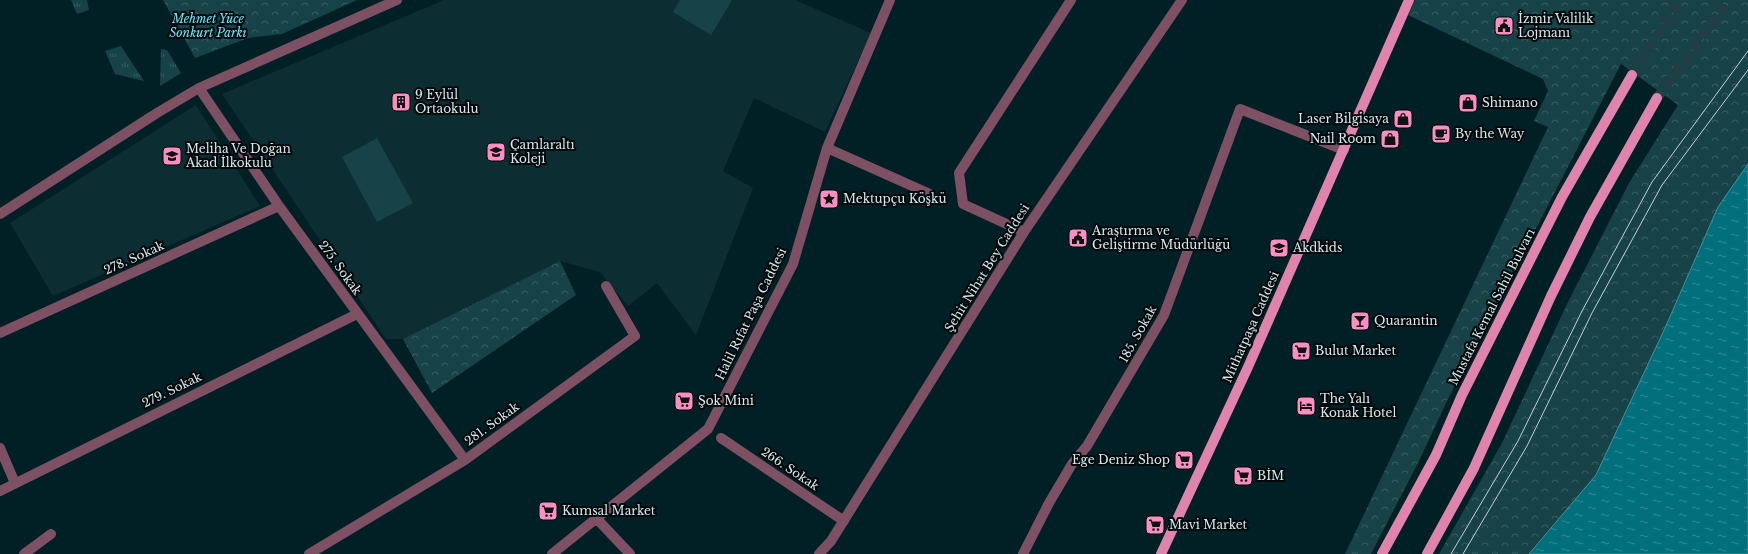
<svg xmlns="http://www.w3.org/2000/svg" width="1748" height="554" viewBox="0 0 1748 554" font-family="'Libre Baskerville',serif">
<defs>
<pattern id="grass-tufts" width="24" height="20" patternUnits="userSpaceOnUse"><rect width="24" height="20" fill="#174248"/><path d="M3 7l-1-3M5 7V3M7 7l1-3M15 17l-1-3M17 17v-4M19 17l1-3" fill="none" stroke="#385d63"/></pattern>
<pattern id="forest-crowns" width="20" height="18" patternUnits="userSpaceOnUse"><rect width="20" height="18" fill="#174248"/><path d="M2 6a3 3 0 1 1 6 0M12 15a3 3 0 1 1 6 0" fill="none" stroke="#385d63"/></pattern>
<pattern id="water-ripples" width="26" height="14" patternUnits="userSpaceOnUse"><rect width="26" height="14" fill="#01707c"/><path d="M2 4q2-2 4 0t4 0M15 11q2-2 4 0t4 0" fill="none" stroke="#318b95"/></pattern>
</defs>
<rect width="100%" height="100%" fill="#002025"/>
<!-- built -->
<path fill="#0c2e33" d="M444,0H795L871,33L825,132L754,98L723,171L753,188L696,335L657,283L628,306L600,272L560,261L403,339H386L222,94Z
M196,105L260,206L53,296L10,223Z"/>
<!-- grass -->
<path fill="url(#grass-tufts)" d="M71,0H87L89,10L77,14Z
M121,46L144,81L115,74L105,51Z
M161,49L167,50L181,73L160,86Z"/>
<!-- forest -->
<path fill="url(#forest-crowns)" d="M163,0H357L282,34L248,38L195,58Z
M1415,0H1748V164L1718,207L1665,328L1596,475L1529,554H1439L1502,443L1567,304L1629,183L1678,105L1621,64L1447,401L1419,461L1371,554H1345L1548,127L1534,121L1548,91L1543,79L1408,15Z
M560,261L576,295L432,393L403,339Z"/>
<!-- pitch -->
<path fill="#174248" d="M680,0H732L711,35L673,12Z
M377,138L413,203L377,222L342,157Z"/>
<!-- water -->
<path fill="url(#water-ripples)" stroke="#41949e" d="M1748,164V554H1529L1596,475L1665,328L1718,207Z"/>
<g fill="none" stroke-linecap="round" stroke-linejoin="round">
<!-- major-tunnel -->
<path stroke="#203e43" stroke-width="10" stroke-dasharray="10 5" stroke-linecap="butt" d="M1632,75L1681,0
M1657,98L1729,0"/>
<!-- minor -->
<path stroke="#7d5064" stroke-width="10" d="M199,88L279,206L465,460
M827,148L930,194
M0,214L157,113L199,88L397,0
M1024,232L963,204L959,173L1071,0
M0,333L279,206
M721,438L844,521
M0,448L15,483
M0,491L357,314
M597,519L630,554
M24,554L51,534
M309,554L465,460L635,336L606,286
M552,554L708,429L793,264L827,148L890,0
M819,554L831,541L1024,232L1182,0
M1023,554L1049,503L1072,464L1087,446L1164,315L1240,109L1344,150"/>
<!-- major -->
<path stroke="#e084ae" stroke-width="10" d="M1161,554L1248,367L1409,0
M1382,554L1436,455L1462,395L1562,197L1632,75
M1427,554L1474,468L1551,296L1590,217L1657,98"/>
<!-- tram -->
<path stroke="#bed2d5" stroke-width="1" d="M1451,554L1518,441L1582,311L1652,182L1748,51
M1463,554L1527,446L1592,313L1662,185L1748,70"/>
</g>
<!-- icons -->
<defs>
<symbol id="civic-square" viewBox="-11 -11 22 22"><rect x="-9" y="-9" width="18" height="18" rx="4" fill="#fc8fc1" stroke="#01080a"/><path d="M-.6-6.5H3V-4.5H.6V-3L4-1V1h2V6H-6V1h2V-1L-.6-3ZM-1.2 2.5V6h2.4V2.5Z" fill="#111"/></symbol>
<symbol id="building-square" viewBox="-11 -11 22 22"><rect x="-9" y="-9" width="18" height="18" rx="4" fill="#fc8fc1" stroke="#01080a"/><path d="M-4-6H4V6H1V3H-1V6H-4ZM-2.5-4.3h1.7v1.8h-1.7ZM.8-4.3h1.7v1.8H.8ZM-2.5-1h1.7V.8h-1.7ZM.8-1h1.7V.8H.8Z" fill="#111"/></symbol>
<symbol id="shop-square" viewBox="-11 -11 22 22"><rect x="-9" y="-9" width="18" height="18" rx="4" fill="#fc8fc1" stroke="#01080a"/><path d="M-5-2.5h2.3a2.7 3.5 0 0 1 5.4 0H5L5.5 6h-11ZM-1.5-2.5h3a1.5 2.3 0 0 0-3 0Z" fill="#111"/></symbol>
<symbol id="cafe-square" viewBox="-11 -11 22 22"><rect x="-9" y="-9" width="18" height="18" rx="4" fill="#fc8fc1" stroke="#01080a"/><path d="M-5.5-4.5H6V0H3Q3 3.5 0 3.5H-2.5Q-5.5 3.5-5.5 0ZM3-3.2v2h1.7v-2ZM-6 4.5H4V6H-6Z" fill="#111"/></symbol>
<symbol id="school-square" viewBox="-11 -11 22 22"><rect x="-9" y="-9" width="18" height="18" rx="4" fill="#fc8fc1" stroke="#01080a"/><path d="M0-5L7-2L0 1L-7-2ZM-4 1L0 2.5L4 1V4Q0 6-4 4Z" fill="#111"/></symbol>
<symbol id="sight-square" viewBox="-11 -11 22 22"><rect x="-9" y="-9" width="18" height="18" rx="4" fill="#fc8fc1" stroke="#01080a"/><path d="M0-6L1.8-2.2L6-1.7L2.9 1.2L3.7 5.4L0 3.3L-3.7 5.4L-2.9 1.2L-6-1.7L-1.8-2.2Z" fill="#111"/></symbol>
<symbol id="bar-square" viewBox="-11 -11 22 22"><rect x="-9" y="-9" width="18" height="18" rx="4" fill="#fc8fc1" stroke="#01080a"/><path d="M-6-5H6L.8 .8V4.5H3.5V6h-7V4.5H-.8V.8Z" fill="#111"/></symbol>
<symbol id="supermarket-square" viewBox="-11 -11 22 22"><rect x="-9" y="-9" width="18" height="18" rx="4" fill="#fc8fc1" stroke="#01080a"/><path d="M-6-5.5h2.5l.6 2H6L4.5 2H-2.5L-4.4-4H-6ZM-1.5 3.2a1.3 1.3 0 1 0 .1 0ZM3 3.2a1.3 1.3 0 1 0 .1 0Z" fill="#111"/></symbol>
<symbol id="hotel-square" viewBox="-11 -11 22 22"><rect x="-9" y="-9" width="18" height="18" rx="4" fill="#fc8fc1" stroke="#01080a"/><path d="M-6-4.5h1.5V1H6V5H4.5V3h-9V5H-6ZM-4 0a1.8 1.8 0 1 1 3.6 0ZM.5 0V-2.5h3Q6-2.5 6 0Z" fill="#111"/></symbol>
</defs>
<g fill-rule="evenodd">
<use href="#civic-square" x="1493" y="15" width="22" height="22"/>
<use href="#building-square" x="390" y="91" width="22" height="22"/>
<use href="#shop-square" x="1457" y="92" width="22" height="22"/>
<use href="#shop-square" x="1392" y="108" width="22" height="22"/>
<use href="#cafe-square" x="1430" y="123" width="22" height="22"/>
<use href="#shop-square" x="1379" y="128" width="22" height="22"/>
<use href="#school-square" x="485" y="141" width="22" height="22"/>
<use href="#school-square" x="161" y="145" width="22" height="22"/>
<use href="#sight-square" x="818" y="188" width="22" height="22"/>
<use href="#civic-square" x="1067" y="227" width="22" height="22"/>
<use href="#school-square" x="1268" y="237" width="22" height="22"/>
<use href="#bar-square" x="1349" y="310" width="22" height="22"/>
<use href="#supermarket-square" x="1290" y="340" width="22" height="22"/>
<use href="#supermarket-square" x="673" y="390" width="22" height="22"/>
<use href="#hotel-square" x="1295" y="395" width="22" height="22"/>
<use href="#supermarket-square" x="1173" y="449" width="22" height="22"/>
<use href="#supermarket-square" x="1232" y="465" width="22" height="22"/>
<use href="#supermarket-square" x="537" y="500" width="22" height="22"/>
<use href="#supermarket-square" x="1144" y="514" width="22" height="22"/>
</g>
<g text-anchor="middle" stroke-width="4" stroke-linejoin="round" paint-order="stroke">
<!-- park labels -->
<g font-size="12" font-style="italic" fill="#69e9fc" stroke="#01080a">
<text x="208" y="23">Mehmet Yüce<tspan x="208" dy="14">Sonkurt Parkı</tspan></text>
</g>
<!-- poi labels -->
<g font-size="12" fill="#d7e9ec" stroke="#01080a" text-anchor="start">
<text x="1518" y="23">İzmir Valilik<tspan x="1518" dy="14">Lojmanı</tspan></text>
<text x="415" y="99">9 Eylül<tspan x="415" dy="14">Ortaokulu</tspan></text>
<text x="1482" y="107">Shimano</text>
<text x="1389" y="123" text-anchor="end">Laser Bilgisaya</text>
<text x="1455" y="138">By the Way</text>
<text x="1376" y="143" text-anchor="end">Nail Room</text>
<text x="510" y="149">Çamlaraltı<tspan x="510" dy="14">Koleji</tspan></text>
<text x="186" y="153">Meliha Ve Doğan<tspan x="186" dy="14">Akad İlkokulu</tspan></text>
<text x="843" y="203">Mektupçu Köşkü</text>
<text x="1092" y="235">Araştırma ve<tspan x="1092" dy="14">Geliştirme Müdürlüğü</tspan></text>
<text x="1293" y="252">Akdkids</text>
<text x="1374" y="325">Quarantin</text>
<text x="1315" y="355">Bulut Market</text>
<text x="1320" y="403">The Yalı<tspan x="1320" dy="14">Konak Hotel</tspan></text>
<text x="698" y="405">Şok Mini</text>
<text x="1170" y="464" text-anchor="end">Ege Deniz Shop</text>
<text x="1257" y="480">BİM</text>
<text x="562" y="515">Kumsal Market</text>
<text x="1169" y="529">Mavi Market</text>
</g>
<!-- street labels -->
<g font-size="12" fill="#d7e9ec" stroke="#01080a">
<text transform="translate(134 258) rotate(-24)" y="4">278. Sokak</text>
<text transform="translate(340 268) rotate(54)" y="4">275. Sokak</text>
<text transform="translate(987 268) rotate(-58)" y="4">Şehit Nihat Bey Caddesi</text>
<text transform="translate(1492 307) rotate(-63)" y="4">Mustafa Kemal Sahil Bulvarı</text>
<text transform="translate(751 314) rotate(-64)" y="4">Halil Rıfat Paşa Caddesi</text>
<text transform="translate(1251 327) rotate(-66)" y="4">Mithatpaşa Caddesi</text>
<text transform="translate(1138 334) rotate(-61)" y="4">185. Sokak</text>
<text transform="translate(172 390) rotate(-26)" y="4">279. Sokak</text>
<text transform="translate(492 424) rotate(-36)" y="4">281. Sokak</text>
<text transform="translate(790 469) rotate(34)" y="4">266. Sokak</text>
</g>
</g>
</svg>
